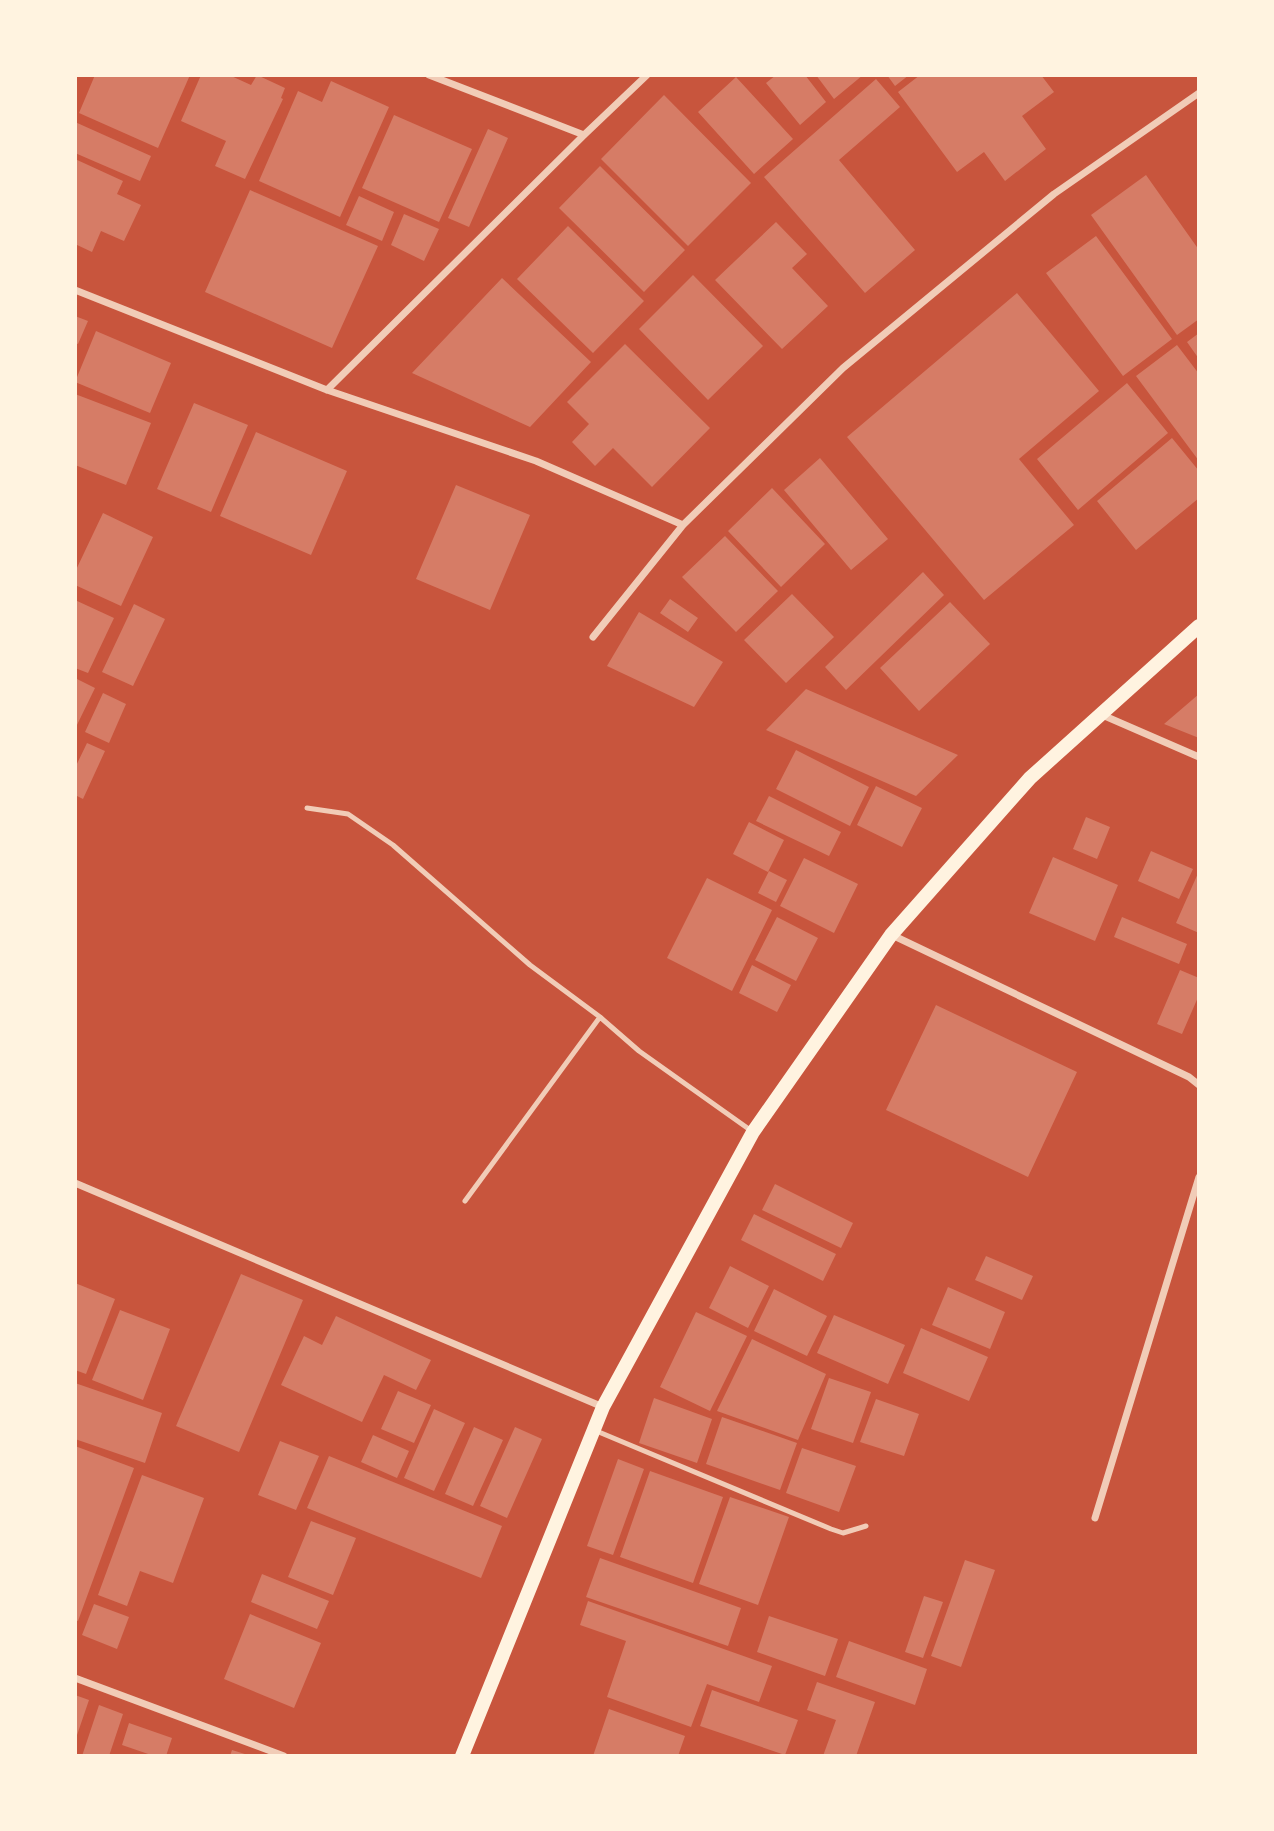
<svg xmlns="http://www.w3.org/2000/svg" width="1274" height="1831" viewBox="0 0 1274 1831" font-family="'PT Sans',sans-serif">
<rect width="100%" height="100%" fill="#c8553d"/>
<!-- building -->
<path fill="#d67c66" d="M95,75H190L158,148L79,113Z
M201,75H229L251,85L257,75L285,88L281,98L283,99L245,179L215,166L226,141L181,121Z
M776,75H805L826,102L800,125L766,83Z
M816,75H863L834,99Z
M887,75H909L895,86Z
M920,75H1041L1054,92L1022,116L1046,149L1005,181L984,152L957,172L898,92Z
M736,77L793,139L754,174L698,112Z
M876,79L900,107L839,160L915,250L865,293L764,177Z
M331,81L389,107L340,217L259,181L298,91L322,102Z
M664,95L751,183L688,246L601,159Z
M394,115L472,149L439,222L362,188Z
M75,122L151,156L140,181L75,153Z
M488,129L508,138L469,227L448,218Z
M75,159L123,181L117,194L141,205L124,241L101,231L92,252L75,244Z
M600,166L685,250L644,292L559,208Z
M1146,175L1199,250V319L1177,335L1091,215Z
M250,190L378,246L332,348L205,292Z
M359,196L394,212L382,241L346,225Z
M404,214L439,229L424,261L391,245Z
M776,222L807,254L792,268L828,306L782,349L715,280Z
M568,226L644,301L593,353L517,279Z
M1096,236L1172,339L1123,376L1046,273Z
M693,275L763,346L708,400L639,329Z
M502,278L591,362L530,427L412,373Z
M1017,293L1099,391L1019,459L1074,525L984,600L847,437Z
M75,316L88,321L78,344L75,343Z
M96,331L171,363L150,413L75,382Z
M1199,333V359L1187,342Z
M625,344L710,428L652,487L613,448L595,466L572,442L589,424L567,402Z
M1177,345L1199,374V461L1136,376Z
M1127,383L1168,433L1078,510L1037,459Z
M75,394L151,423L126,485L75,465Z
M194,403L248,425L211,512L157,489Z
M256,432L347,471L311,555L220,516Z
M1172,438L1199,471V498L1136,550L1097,501Z
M820,458L888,539L851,570L784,490Z
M456,485L530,515L490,610L416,579Z
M772,488L825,544L781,587L728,531Z
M103,513L153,537L121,606L75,585V572Z
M725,536L778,591L736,632L682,577Z
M923,572L944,595L846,690L825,667Z
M792,594L834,637L786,683L744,640Z
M670,599L698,618L688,632L660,613Z
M75,600L114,618L88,673L75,668Z
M950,602L990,644L919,711L880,668Z
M134,604L165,619L133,686L102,672Z
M639,612L723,662L694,707L607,666Z
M75,678L95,688L75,729Z
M806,689L958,755L916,796L766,730Z
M103,693L126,704L109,743L85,732Z
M1199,694V738L1164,724Z
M87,743L105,751L83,799L75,795V768Z
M796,750L869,787L850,826L776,789Z
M876,786L922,808L902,847L857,825Z
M769,796L841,832L829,856L756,821Z
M1086,817L1110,827L1097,859L1073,849Z
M749,822L784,840L768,872L733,854Z
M1151,851L1193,869L1179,899L1138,881Z
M1053,857L1118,885L1095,941L1029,913Z
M804,858L858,884L834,933L780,906Z
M769,871L787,880L776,902L758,893Z
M1199,871V933L1176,923Z
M707,878L772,910L732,991L667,958Z
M777,917L818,938L796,981L755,960Z
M1122,917L1187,944L1179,964L1114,937Z
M752,965L791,985L777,1012L739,993Z
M1180,970L1199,978V995L1182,1034L1157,1024Z
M936,1005L1077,1072L1028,1177L886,1110Z
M775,1184L853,1223L841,1248L762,1210Z
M754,1214L836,1254L823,1281L741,1240Z
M986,1256L1033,1276L1022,1300L975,1280Z
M730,1266L769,1286L748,1328L709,1308Z
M241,1274L303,1300L239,1452L176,1426Z
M75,1283L115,1299L86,1374L75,1370Z
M948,1287L1005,1312L990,1349L932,1325Z
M774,1289L827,1316L807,1356L754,1331Z
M120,1310L170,1329L143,1400L92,1380Z
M696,1312L747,1336L710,1411L660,1387Z
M834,1315L905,1345L888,1384L817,1353Z
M336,1316L431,1360L416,1390L384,1375L362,1422L281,1385L304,1336L322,1345Z
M921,1328L988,1357L969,1401L903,1373Z
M752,1339L826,1374L798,1440L717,1411Z
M829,1378L871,1392L853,1443L811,1429Z
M75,1383L162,1413L145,1463L75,1439Z
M398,1391L431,1405L414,1443L381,1429Z
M654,1398L712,1419L697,1463L639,1443Z
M876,1399L919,1414L904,1456L860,1442Z
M434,1409L465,1423L434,1491L404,1478Z
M722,1417L797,1443L780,1490L706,1464Z
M474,1427L503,1440L473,1506L445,1494Z
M515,1427L542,1439L507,1518L480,1506Z
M373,1435L409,1451L397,1478L361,1462Z
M280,1441L319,1456L296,1510L258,1495Z
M75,1446L134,1468L78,1621L75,1620Z
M802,1448L856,1466L839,1512L786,1493Z
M329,1456L502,1526L481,1578L307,1508Z
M618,1459L644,1469L613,1555L587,1546Z
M650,1471L723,1497L693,1583L620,1557Z
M142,1475L204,1498L173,1583L140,1571L127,1606L98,1595Z
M730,1497L789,1517L758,1605L699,1584Z
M311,1521L356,1538L333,1595L288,1577Z
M600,1558L741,1608L728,1646L586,1597Z
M965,1560L995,1570L961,1667L931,1656Z
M262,1574L329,1601L317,1629L251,1602Z
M924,1596L943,1602L923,1658L905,1652Z
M588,1601L772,1666L759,1702L707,1684L691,1727L607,1697L626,1641L580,1625Z
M94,1604L129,1617L117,1649L82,1635Z
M250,1614L321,1643L294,1708L224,1679Z
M769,1616L838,1639L825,1676L757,1652Z
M849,1641L927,1669L915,1705L836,1677Z
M817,1682L875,1702L856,1756H823L836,1720L807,1710Z
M712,1690L798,1720L785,1755L700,1726Z
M75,1695L89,1700L76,1738H75Z
M99,1705L123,1714L109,1756H82Z
M609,1709L685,1736L678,1756H593Z
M129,1723L172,1738L166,1756H154L122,1745Z
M232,1750L248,1755V1756H230Z"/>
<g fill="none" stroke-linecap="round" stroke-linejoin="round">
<!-- service -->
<path stroke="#f1ccb7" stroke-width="5" d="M307,808L348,814L393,845L530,965L600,1017L639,1051L753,1132
M465,1201L600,1017
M594,1430L831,1529L843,1533L866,1526"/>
<!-- minor -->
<path stroke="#f1ccb7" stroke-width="7" d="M429,75L584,135
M75,290L327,390L536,461L683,525
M327,390L584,135L647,75
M593,637L683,525L843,368L1054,194L1199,93
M1100,714L1199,757
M892,935L1189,1077L1199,1085
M75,1183L603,1407
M1095,1518L1199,1177
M75,1678L284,1756"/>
<!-- secondary -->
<path stroke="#fff3e0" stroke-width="14" d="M462,1756L603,1407L753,1132L891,935L1030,778L1199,626"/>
</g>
<!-- border -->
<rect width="1274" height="1831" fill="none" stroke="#fff3e0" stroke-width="154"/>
</svg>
